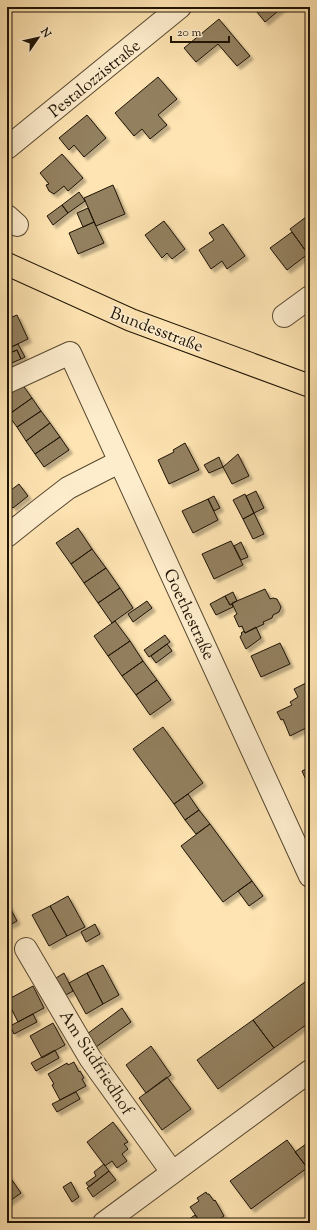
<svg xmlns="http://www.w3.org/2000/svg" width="317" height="1230" viewBox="0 0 317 1230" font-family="'Sorts Mill Goudy',serif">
<defs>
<filter id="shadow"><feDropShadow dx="3.5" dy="3.5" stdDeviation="1" flood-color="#0004"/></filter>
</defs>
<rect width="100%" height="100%" fill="#fee4b2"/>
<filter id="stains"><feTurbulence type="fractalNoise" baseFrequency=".005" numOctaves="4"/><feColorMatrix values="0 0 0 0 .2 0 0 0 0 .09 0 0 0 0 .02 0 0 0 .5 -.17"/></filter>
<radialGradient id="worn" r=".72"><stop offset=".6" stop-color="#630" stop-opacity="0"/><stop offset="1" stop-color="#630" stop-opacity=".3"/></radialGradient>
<!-- building -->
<path fill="#93805f" stroke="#1f1405" filter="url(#shadow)" d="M253,7H283L265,22Z
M219,19L250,56L237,66L218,44L196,62L184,48Z
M158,77L177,99L158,115L167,125L150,139L142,129L134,136L115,113Z
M87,115L106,138L84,157L74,145L69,150L59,138Z
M62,154L83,178L68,191L64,186L54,194L49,191L46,185L49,184L40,173Z
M113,185L125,214L96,226L84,198Z
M79,192L85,201L68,213L62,205Z
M62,205L68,213L53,225L47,216Z
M88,208L94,222L83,227L77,213Z
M310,214V246L305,250L290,229Z
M164,221L185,249L172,259L167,253L162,258L145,235Z
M94,222L104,243L78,254L69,233Z
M223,224L245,256L227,269L222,261L211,269L199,250L214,240L209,233Z
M292,232L308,254L287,270L270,248Z
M17,315L28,339L7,349V319Z
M18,344L25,357L21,359L17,350L7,354V349Z
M17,350L21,359L7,365V354Z
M22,384L32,398L8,415L7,413V395Z
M32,398L41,411L17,427L8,415Z
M41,411L50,423L26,441L17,427Z
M50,423L60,437L35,454L26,441Z
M60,437L69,450L44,467L35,454Z
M185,443L199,470L169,484L158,460L174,452L173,450Z
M238,454L249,476L232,484L223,467Z
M219,457L223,467L209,473L204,465Z
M19,484L28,496L13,508L7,501V493Z
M256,491L264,508L254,513L246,496Z
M245,494L254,513L243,519L233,500Z
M214,496L220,508L214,511L208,499Z
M208,499L218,520L193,533L182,511Z
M254,513L264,534L253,539L243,519Z
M78,528L92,549L71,564L56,543Z
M231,541L243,565L214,579L202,554Z
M241,542L248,557L241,560L234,546Z
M92,549L106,568L84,583L71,564Z
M310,556V568L308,563L309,562L307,558Z
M106,568L120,588L98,603L84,583Z
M120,588L133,608L112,623L98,603Z
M265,589L270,599L273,598L277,599L281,607L279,612L273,615L272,618L263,622L264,624L245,633L242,626L239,627L234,616L237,614L232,603Z
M233,592L237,601L230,605L225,596Z
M225,596L230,605L232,604L233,607L216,615L210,604Z
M147,601L152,608L133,622L128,614Z
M115,621L130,641L108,656L94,636Z
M256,627L261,638L246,649L240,637L242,634L241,633L244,631L245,633Z
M165,635L170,642L149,657L144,650Z
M130,641L143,661L122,676L108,656Z
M280,643L290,664L261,677L251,656Z
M167,644L172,651L156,663L151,656Z
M143,661L157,680L136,695L122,676Z
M157,680L171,700L150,715L136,695Z
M310,681V705L307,706L310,712V726L290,736L283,719L281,720L277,712L292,705L290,702L298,697L294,689Z
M163,727L203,783L174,804L133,749Z
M310,767V789L302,771Z
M188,794L199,810L185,820L174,804Z
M199,810L210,824L196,834L185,820Z
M210,824L252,881L223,902L181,846Z
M252,881L263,896L249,906L238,891Z
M68,896L85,927L67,936L50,906Z
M8,904L17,921L10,925L7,920V905Z
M50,906L67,936L49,946L32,915Z
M95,924L100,934L86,942L81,932Z
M103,965L119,995L103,1004L87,973Z
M64,973L73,991L66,995L56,978Z
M87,973L103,1004L86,1014L69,983Z
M309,979L310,981V1022L274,1048L253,1020Z
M33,986L44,1008L18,1022L7,1000Z
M122,1008L131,1022L96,1047L87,1034Z
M33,1014L37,1022L14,1034L10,1026Z
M253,1020L274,1048L218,1089L197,1060Z
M53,1023L65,1045L42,1058L30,1036Z
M151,1046L171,1075L146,1093L126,1065Z
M55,1050L59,1058L36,1071L31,1063Z
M74,1062L79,1072L80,1071L84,1078L82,1079L86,1086L60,1100L52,1085L54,1084L48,1074L67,1063L68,1065Z
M167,1077L191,1109L162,1130L139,1098Z
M76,1092L80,1099L57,1112L52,1104Z
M113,1122L128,1142L124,1144L128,1149L122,1154L127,1161L117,1168L112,1161L105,1166L87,1142Z
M287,1140L307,1168L251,1209L230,1181Z
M310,1141V1165L307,1167L295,1152Z
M104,1164L109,1171L89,1187L86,1183L96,1176L94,1172Z
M109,1171L116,1180L93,1197L87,1188Z
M7,1173L21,1193L7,1203Z
M71,1182L79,1197L72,1202L63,1187Z
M206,1192L207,1194H209L214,1201L215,1200L224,1216L214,1223H201L190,1207L199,1201L197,1198Z
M195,1215L201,1223H190L188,1220Z"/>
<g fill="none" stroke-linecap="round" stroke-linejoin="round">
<defs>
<path id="minor" d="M7,148L180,7
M7,216L17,225
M284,316L310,297
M7,382L70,353L310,876
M7,536L42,508L68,488L119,462
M26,949L90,1058L172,1172
M104,1223L310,1071"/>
<path id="major" d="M7,264L131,320L310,386"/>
</defs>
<!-- minor casing -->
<use href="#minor" stroke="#574830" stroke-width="24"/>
<!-- major casing -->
<use href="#major" stroke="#1f1405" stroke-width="24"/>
<!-- minor -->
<use href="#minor" stroke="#feedcd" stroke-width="22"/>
<!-- major -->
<use href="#major" stroke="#fee4b2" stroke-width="22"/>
</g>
<g text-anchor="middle" stroke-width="3.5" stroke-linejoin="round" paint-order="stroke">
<!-- street labels -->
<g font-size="17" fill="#1f1405" stroke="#feedcd">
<text transform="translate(94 78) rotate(-39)" y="6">Pestalozzistraße</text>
<text transform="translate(157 329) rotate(21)" y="6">Bundesstraße</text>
<text transform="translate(190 614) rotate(65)" y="6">Goethestraße</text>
<text transform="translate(97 1062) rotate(57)" y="6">Am Südfriedhof</text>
</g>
</g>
<!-- margin -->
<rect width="317" height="1230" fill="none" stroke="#fee4b2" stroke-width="24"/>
<rect x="8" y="8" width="301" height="1214" fill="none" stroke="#1f1405" stroke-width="2"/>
<rect x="12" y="12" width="293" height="1206" fill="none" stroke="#1f1405"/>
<!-- north arrow -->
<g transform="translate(38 38) rotate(56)" stroke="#feedcd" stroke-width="3" paint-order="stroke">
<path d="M0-3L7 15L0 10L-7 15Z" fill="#1f1405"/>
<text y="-6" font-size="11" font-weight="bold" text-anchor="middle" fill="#1f1405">N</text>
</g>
<!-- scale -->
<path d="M171 36v6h58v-6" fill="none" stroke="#1f1405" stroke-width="2"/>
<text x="177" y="36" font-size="12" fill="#1f1405" stroke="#feedcd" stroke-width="3" paint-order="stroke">20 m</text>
<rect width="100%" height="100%" filter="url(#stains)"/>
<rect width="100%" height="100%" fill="url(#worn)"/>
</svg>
